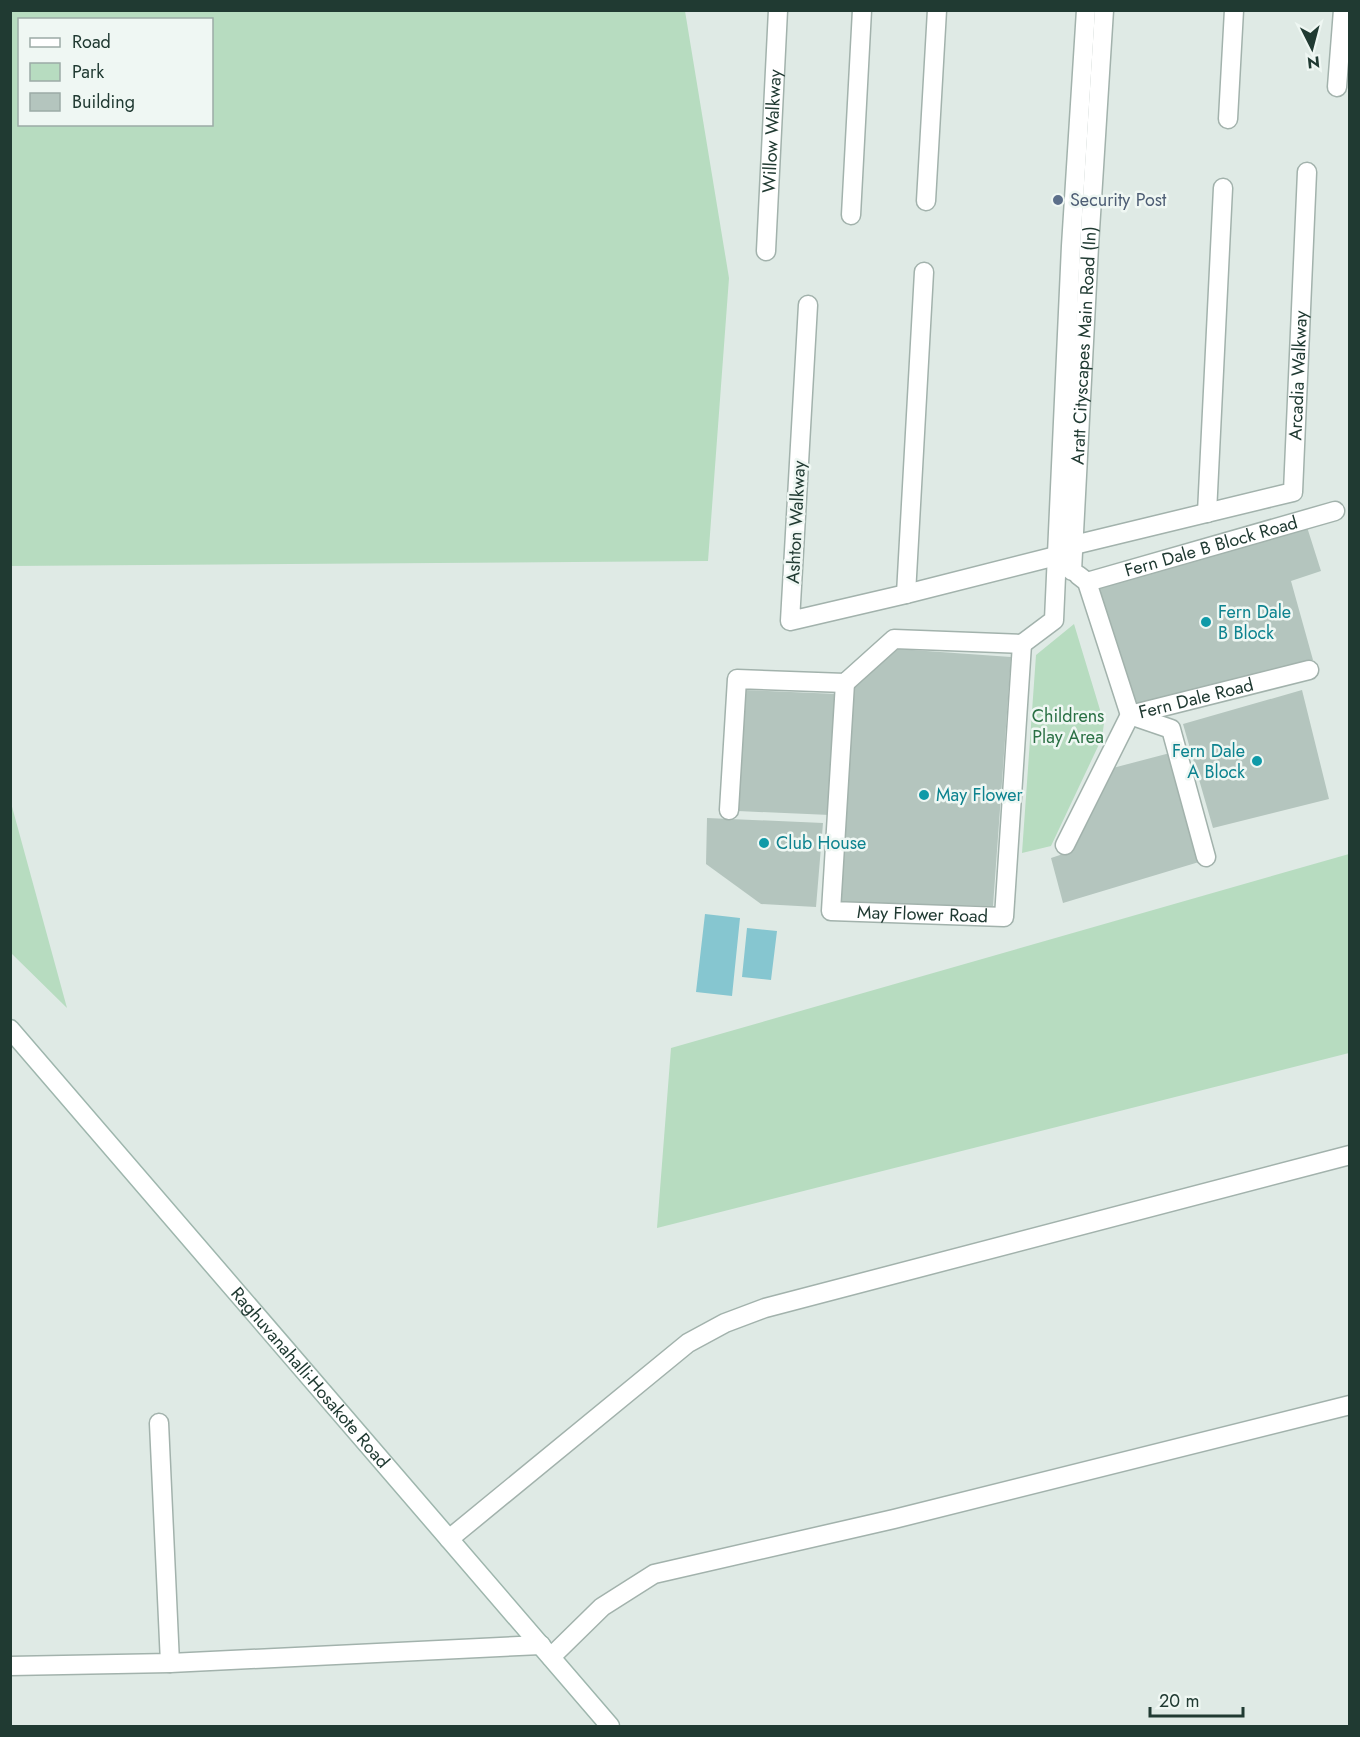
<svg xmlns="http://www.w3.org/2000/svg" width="1360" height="1737" viewBox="0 0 1360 1737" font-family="Jost,sans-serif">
<rect width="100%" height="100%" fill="#dfeae5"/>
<!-- green -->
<path fill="#b7dcc0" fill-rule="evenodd" d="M10,11H685L729,278L708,561L11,566ZM20,20H212V124H20Z
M1074,624L1104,723L1102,738L1051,846L1022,853L1036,655Z
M10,803H11L67,1008L11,953Z
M1349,854V1053L657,1228L671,1048Z"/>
<!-- water -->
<path fill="#86c6d0" d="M705,914L740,918L732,996L696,992Z
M747,928L777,931L771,980L742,977Z"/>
<!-- building -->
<path fill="#b4c5be" d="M1307,527L1321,571L1291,581L1313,660L1136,705L1098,585Z
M898,649L1011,657L993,906L840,904L853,687Z
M745,690L837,694L830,815L738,811Z
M1302,690L1329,799L1213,828L1183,724Z
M1170,753L1199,862L1063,903L1051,858L1069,852L1109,769Z
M707,818L823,823L816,907L761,904L706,864Z"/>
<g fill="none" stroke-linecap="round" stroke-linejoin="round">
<defs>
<g id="street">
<path d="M1337,87L1343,10"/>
<path d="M1228,119L1234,10"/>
<path d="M926,201L937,10"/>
<path d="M851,215L862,10"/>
<path id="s1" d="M766,251L778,10"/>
<path d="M808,305L790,621L906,594L1056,556"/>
<path d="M1207,513L1223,188"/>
<path id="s2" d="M1074,545L1293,492L1307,172"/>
<path id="s3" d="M1072,571L1089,246L1104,10"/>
<path d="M1078,575L1087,582L1130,715"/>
<path id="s4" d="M1087,582L1335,511"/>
<path d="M906,594L924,272"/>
<path id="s5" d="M845,683L831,911L1004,917L1022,644"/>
<path id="s6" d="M1130,715L1309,670"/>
<path d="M1130,715L1171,729L1206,857"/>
<path d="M729,810L737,679L845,683L894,639L1022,644L1054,620L1071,246L1086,10"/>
<path d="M1065,845L1130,715"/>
<path d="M159,1423L170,1663"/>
<path d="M449,1539L688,1343L725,1323L765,1308L1350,1155"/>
<path d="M551,1657L602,1607L654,1574L894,1519L1350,1405"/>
<path d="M10,1666L170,1663L541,1645"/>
</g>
<g id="secondary">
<path id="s7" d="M10,1029L610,1726"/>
</g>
</defs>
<!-- street casing -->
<use href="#street" stroke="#a2b2ac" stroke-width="21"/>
<!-- secondary casing -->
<use href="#secondary" stroke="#9eb6ad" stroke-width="21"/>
<!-- street -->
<use href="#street" stroke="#fff" stroke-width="18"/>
<!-- secondary -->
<use href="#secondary" stroke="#fff" stroke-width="18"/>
</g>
<!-- markers -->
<circle fill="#5c6f8a" stroke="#eff7f3" stroke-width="2" cx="1058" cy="200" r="6"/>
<g fill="#0f9aa8" stroke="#eff7f3" stroke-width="2">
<circle cx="1206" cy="622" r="6"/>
<circle cx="1257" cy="761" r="6"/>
<circle cx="924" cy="795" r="6"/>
<circle cx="764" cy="843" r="6"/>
</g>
<g text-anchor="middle" stroke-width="5" stroke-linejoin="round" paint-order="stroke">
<!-- street labels -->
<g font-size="18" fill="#203a32" stroke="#eff7f3">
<text dy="6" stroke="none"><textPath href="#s1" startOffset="120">Willow Walkway</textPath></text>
<text dy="6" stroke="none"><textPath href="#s3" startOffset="226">Aratt Cityscapes Main Road (In)</textPath></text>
<text dy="6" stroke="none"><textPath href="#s2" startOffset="342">Arcadia Walkway</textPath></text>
<text transform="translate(796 522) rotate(-87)" y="6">Ashton Walkway</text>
<text dy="6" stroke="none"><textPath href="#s4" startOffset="129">Fern Dale B Block Road</textPath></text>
<text dy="6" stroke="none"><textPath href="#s6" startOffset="68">Fern Dale Road</textPath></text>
<text dy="6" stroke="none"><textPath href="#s5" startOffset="320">May Flower Road</textPath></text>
<text dy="6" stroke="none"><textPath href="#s7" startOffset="460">Raghuvanahalli-Hosakote Road</textPath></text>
</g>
<!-- service labels -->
<g font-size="18" fill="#4e5e75" stroke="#eff7f3" text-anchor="start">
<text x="1070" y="206">Security Post</text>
</g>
<!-- culture labels -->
<g font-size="18" fill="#0d838f" stroke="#eff7f3" text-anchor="start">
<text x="1218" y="618">Fern Dale<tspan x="1218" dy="21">B Block</tspan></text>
<text x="1245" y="757" text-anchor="end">Fern Dale<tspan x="1245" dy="21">A Block</tspan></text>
<text x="936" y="801">May Flower</text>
<text x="776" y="849">Club House</text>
</g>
<!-- park labels -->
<g font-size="18" fill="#2a7044" stroke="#eff7f3">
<text x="1068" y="722">Childrens<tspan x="1068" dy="21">Play Area</tspan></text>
</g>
</g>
<!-- border -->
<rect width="1360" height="1737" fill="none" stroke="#203a32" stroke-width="24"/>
<!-- legend -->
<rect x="18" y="18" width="195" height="108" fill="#eff7f3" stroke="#9caba6" stroke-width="1.5"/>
<rect x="30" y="38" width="30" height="9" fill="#ffffff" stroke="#9caba6" stroke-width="1.5"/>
<text x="72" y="48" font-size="18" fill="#203a32">Road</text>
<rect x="30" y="63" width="30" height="18" fill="#b7dcc0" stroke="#9caba6" stroke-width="1.5"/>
<text x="72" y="78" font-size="18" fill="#203a32">Park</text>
<rect x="30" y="93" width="30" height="18" fill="#b4c5be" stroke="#9caba6" stroke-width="1.5"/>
<text x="72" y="108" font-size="18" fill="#203a32">Building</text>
<!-- north arrow -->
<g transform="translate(1312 48) rotate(174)" stroke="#eff7f3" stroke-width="4.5" paint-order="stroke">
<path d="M0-4.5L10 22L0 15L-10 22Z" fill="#203a32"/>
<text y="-9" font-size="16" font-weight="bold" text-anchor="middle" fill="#203a32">N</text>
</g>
<!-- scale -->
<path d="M1150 1707v9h93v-9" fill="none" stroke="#203a32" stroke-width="3"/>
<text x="1159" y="1707" font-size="18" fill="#203a32" stroke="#eff7f3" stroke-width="4.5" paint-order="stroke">20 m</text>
</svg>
